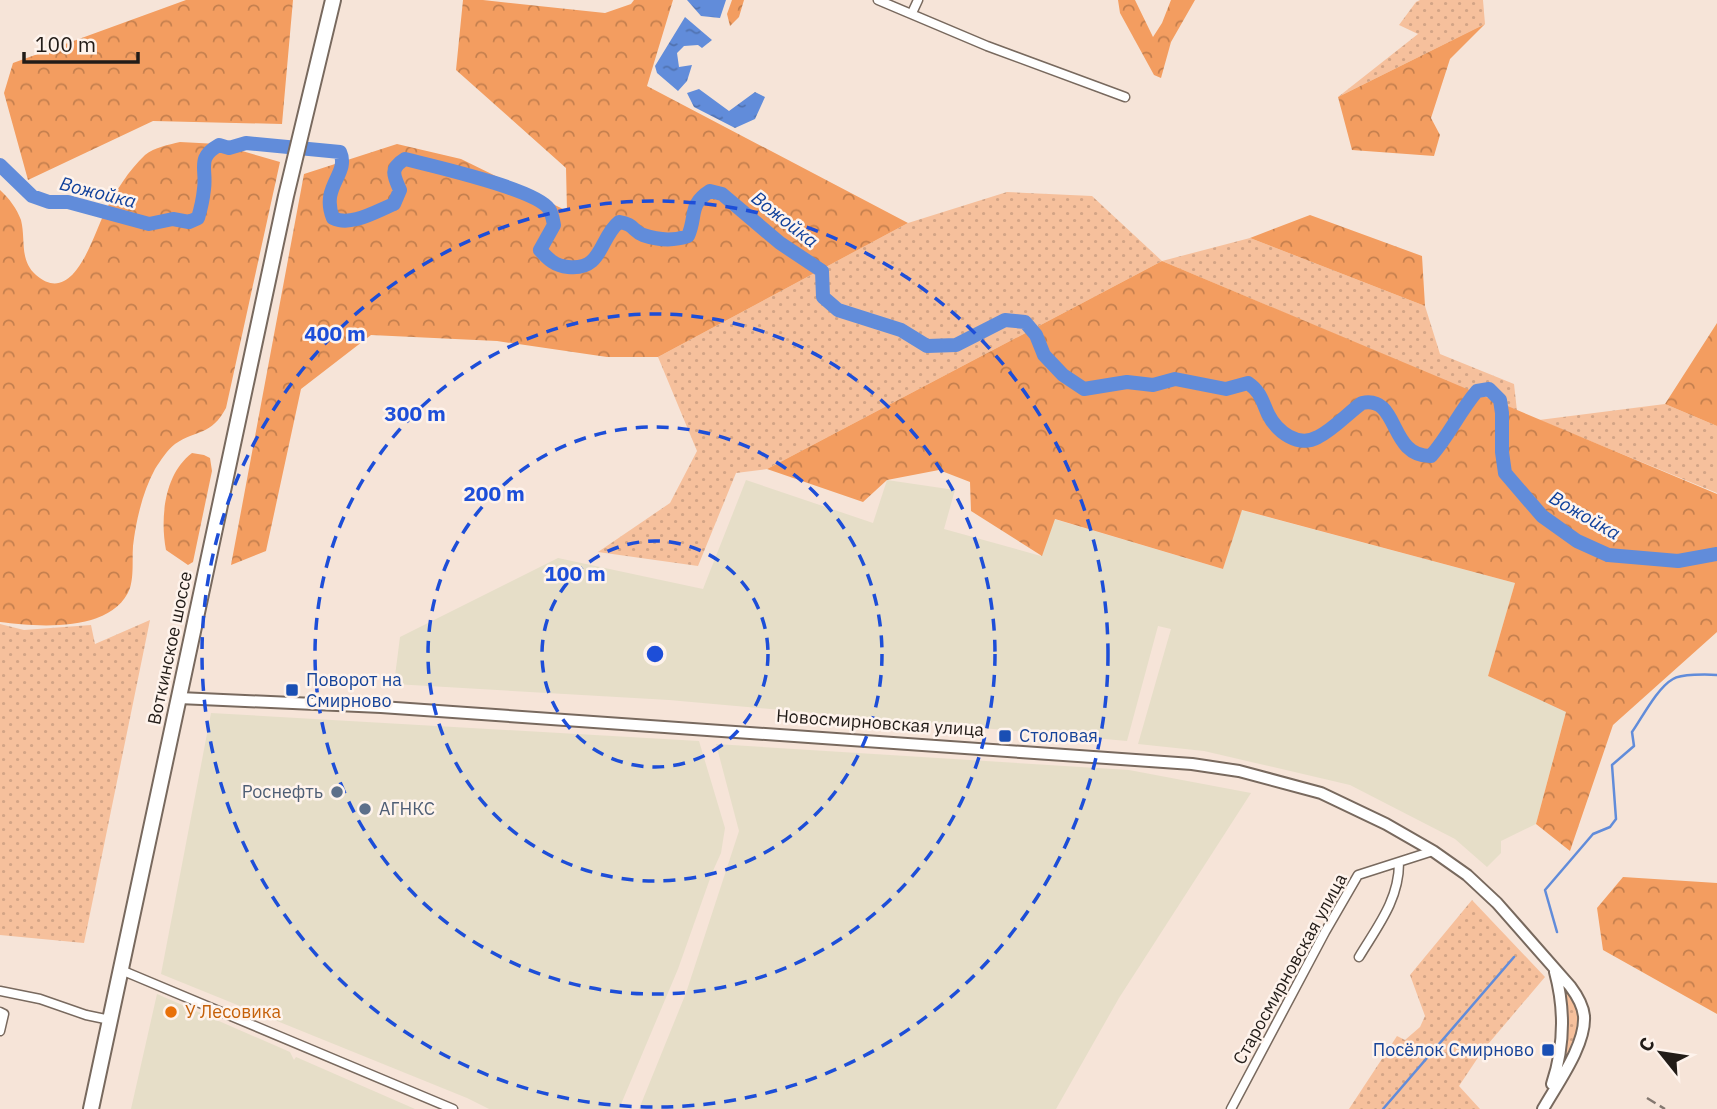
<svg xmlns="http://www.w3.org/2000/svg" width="1717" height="1109" viewBox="0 0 1717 1109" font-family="'IBM Plex Sans',sans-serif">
<defs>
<pattern id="grass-dots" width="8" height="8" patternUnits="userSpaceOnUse" patternTransform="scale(1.75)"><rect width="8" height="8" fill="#f6c09c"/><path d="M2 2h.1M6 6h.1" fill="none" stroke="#d3a486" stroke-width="1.8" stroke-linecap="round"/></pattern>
<pattern id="forest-crowns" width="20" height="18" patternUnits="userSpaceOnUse" patternTransform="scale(1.75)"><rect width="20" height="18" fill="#f39d60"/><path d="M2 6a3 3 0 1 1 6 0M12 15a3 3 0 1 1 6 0" fill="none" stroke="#c47f4e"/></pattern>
<pattern id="water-ripples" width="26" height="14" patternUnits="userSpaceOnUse" patternTransform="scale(1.75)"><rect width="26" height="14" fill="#618cda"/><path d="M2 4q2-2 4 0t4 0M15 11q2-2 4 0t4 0" fill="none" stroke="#5072b0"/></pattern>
</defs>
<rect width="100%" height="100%" fill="#f6e4d8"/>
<!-- commercial -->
<path fill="#e6dec8" d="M746,480L873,523L887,480L955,490L944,529L1041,556L1054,519L1223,569L1241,510L1515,583L1488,676L1566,712L1536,824L1501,841V853L1487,867L1455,839L1350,785L1204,751L1138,744L1171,629L1158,626L1127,741L669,700L394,684L400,637L558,558L703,589Z
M211,713L699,741L725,828L721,853L712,873L678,969L619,1109H489L467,1098L161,974Z
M716,744L1129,770L1251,793L1119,998L1056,1109H639L686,993L739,831Z
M157,994L290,1052L294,1060L296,1057L415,1109H131Z"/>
<!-- grass -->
<path fill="url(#grass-dots)" d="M1420,0H1483L1485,24L1338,97L1418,34L1399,25L1416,2Z
M1007,192L1092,196L1162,261L1250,238L1425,306L1440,354L1514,384L1517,411L1162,261L767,469L736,473L698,566L598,552L670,503L697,451L658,357L908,223Z
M1665,404L1717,426V493L1539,420Z
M150,620L84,943L0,935V624L24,630L91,625L95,644Z
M1472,900L1545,977L1483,1050L1459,1086L1480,1109H1349L1397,1036L1405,1040L1420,1027L1425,1016L1410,975Z
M1564,985C1568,991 1575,998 1577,1004C1585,1024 1569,1048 1561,1065L1565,1023Z"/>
<!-- forest -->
<path fill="url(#forest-crowns)" d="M186,0H293L282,124L153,121L28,180L4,93L13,63Z
M463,0H483L605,13L631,4L634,0H673L647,86L908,223L658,357H607L497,341L371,335L301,389L266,551L231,565L304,174L397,144L461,159L567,211L566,168L456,70Z
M732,0H744L739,17L730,26L727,14Z
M1118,0H1135L1153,37L1162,23L1171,0H1195L1171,42L1161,78L1154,75L1120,13Z
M1485,24L1450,59L1431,118L1440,135L1434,156L1352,150L1338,97Z
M180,142L218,144L280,162L226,408C211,436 197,429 175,444C167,450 161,460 155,469C143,491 136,520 133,546C132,559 134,575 130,588C113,633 38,627 0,622V190C9,198 17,209 21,220C26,240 19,260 36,275C74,308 93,235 105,212C115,192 129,170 145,155C155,147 168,145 180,142Z
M1310,215L1422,256L1425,306L1250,238Z
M1162,261L1717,494V632L1613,725L1570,851L1536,824L1566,712L1488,676L1515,583L1242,510L1223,569L1055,519L1042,556L971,511L970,482L939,470L887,480L863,502L767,469Z
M1717,323V426L1665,404Z
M192,453L204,455L210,458L212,471L193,562L188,565L166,550C160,519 164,474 192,453Z
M1623,877L1717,883V1014L1603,950L1597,908Z"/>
<!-- water -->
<path fill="url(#water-ripples)" d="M687,0H726L720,18L701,16Z
M685,17L712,40L702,48L698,45L684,46L677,53L679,67L692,65L687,81L678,91L657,73L655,66Z
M699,89L729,111L755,92L765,97L755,119L735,128L694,107L687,93Z"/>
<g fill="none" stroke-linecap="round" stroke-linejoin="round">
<!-- stream -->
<path stroke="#618cda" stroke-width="2.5" d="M1557,932L1545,890L1593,834L1610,827L1616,819L1612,765L1634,746L1632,732C1642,718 1657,688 1673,679C1681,674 1707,674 1717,675
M1383,1109L1514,957"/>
<!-- river -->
<path stroke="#618cda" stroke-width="14" d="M0,165L32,196L49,202H68L149,224L173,219L189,222L198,218C201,208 203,199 204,189C207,168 196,158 219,145L229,148L246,143L340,152C350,174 320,186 333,218C351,227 376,211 394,204L400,190C393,175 390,168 405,159C432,166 536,189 549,209C552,213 553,220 554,225L540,250C548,259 555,266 568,267C603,271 599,238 619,222C634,224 633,231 643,235C658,240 674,241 688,236C697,216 688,205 710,191L722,194L780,243L822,271L823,297L838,310L901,330L927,346L956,345L1005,320L1025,322L1036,335L1044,355L1063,375L1084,389L1127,382L1153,385L1175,379L1226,389L1248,383C1261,392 1262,401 1268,414C1277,432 1298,448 1318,437C1334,429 1348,413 1362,403C1400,395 1388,457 1431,456C1449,436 1459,412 1477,391L1489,389L1500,400L1502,413V452L1505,473L1542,516L1577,541L1608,555L1678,561L1717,554"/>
<defs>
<path id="minor" d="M878,0L987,46L1125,97
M912,13L918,0
M1359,957C1377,927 1399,900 1399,863
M121,970L453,1109
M0,991L40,999L86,1015L110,1020
M0,1012L4,1014L0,1031
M1231,1109L1325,932L1358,875L1433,851"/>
<path id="tertiary" d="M179,698L381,707L1192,764L1239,771L1321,793L1386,824L1433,851L1467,875L1497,903L1570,986C1576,994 1583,1006 1584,1016C1586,1045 1557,1084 1543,1109
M1552,1084C1564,1048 1565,1009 1555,972"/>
<path id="primary" d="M91,1109L286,196L333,0"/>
</defs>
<!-- minor casing -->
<use href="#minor" stroke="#78695e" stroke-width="11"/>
<!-- tertiary casing -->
<use href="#tertiary" stroke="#78695e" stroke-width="14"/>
<!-- primary casing -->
<use href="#primary" stroke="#78695e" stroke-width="18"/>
<!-- minor -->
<use href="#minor" stroke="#fff" stroke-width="8"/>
<!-- tertiary -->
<use href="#tertiary" stroke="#fff" stroke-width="10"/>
<!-- primary -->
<use href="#primary" stroke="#fff" stroke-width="14"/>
<!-- rail -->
<path stroke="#847870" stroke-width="2.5" stroke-dasharray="10 5" stroke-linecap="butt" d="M1647,1098L1665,1109"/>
</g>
<!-- distance rings -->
<g fill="none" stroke="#1d4ed8" stroke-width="3.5" stroke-dasharray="12 9">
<circle cx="655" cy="654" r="113"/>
<circle cx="655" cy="654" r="227"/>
<circle cx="655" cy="654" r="340"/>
<circle cx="655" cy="654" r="453"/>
</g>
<!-- markers -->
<g fill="#1a4fb4" stroke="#fef3ec" stroke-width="2.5">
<rect x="285" y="683" width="14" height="14" rx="3.5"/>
<rect x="998" y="729" width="14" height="14" rx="3.5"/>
<rect x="1541" y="1043" width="14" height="14" rx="3.5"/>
</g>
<g fill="#5c6f8a" stroke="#fef3ec" stroke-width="2.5">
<circle cx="337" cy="792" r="7"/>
<circle cx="365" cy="809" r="7"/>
</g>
<circle fill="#e8710a" stroke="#fef3ec" stroke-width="2.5" cx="171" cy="1012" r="7"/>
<g text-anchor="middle" stroke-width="5" stroke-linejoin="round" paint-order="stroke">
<!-- street labels -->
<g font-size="18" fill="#221c18" stroke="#fef3ec">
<text transform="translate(170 648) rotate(-78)" y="6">Воткинское шоссе</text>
<text transform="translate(880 723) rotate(4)" y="6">Новосмирновская улица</text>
<text transform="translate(1290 969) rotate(-61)" y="6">Старосмирновская улица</text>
</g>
<!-- transit labels -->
<g font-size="18" fill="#164399" stroke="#fef3ec" text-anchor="start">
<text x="306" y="686">Поворот на<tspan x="306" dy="21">Смирново</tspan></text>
<text x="1019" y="742">Столовая</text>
<text x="1534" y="1056" text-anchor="end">Посёлок Смирново</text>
</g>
<!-- service labels -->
<g font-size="18" fill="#4e5e75" stroke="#fef3ec" text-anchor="end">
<text x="323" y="798">Роснефть</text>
<text x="379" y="815" text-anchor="start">АГНКС</text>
</g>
<!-- food labels -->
<g font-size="18" fill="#c56008" stroke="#fef3ec" text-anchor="start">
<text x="185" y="1018">У Лесовика</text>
</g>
<!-- water labels -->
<g font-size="19" font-style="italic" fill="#0f409b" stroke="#fef3ec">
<text transform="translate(98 192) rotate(14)" y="7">Вожойка</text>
<text transform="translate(785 219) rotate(38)" y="7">Вожойка</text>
<text transform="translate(1585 515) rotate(30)" y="7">Вожойка</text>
</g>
</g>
<circle cx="655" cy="654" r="10" fill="#1d4ed8" stroke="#fef3ec" stroke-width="3.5"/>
<g font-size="21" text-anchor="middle" font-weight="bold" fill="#1d4ed8" stroke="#fef3ec" stroke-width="5" stroke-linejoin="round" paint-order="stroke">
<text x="335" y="341">400 m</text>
<text x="415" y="421">300 m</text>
<text x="494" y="501">200 m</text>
<text x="575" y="581">100 m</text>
</g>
<!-- north arrow -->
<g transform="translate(1661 1053) rotate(300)" stroke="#fef3ec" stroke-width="5" paint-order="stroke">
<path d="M0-5L12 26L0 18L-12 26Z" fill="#221c18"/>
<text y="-10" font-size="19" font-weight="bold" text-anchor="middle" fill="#221c18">С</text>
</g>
<!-- scale -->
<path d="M24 52v10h114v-10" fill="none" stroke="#221c18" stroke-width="3.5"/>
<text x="35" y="52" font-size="21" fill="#221c18" stroke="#fef3ec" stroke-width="5" paint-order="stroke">100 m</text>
</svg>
